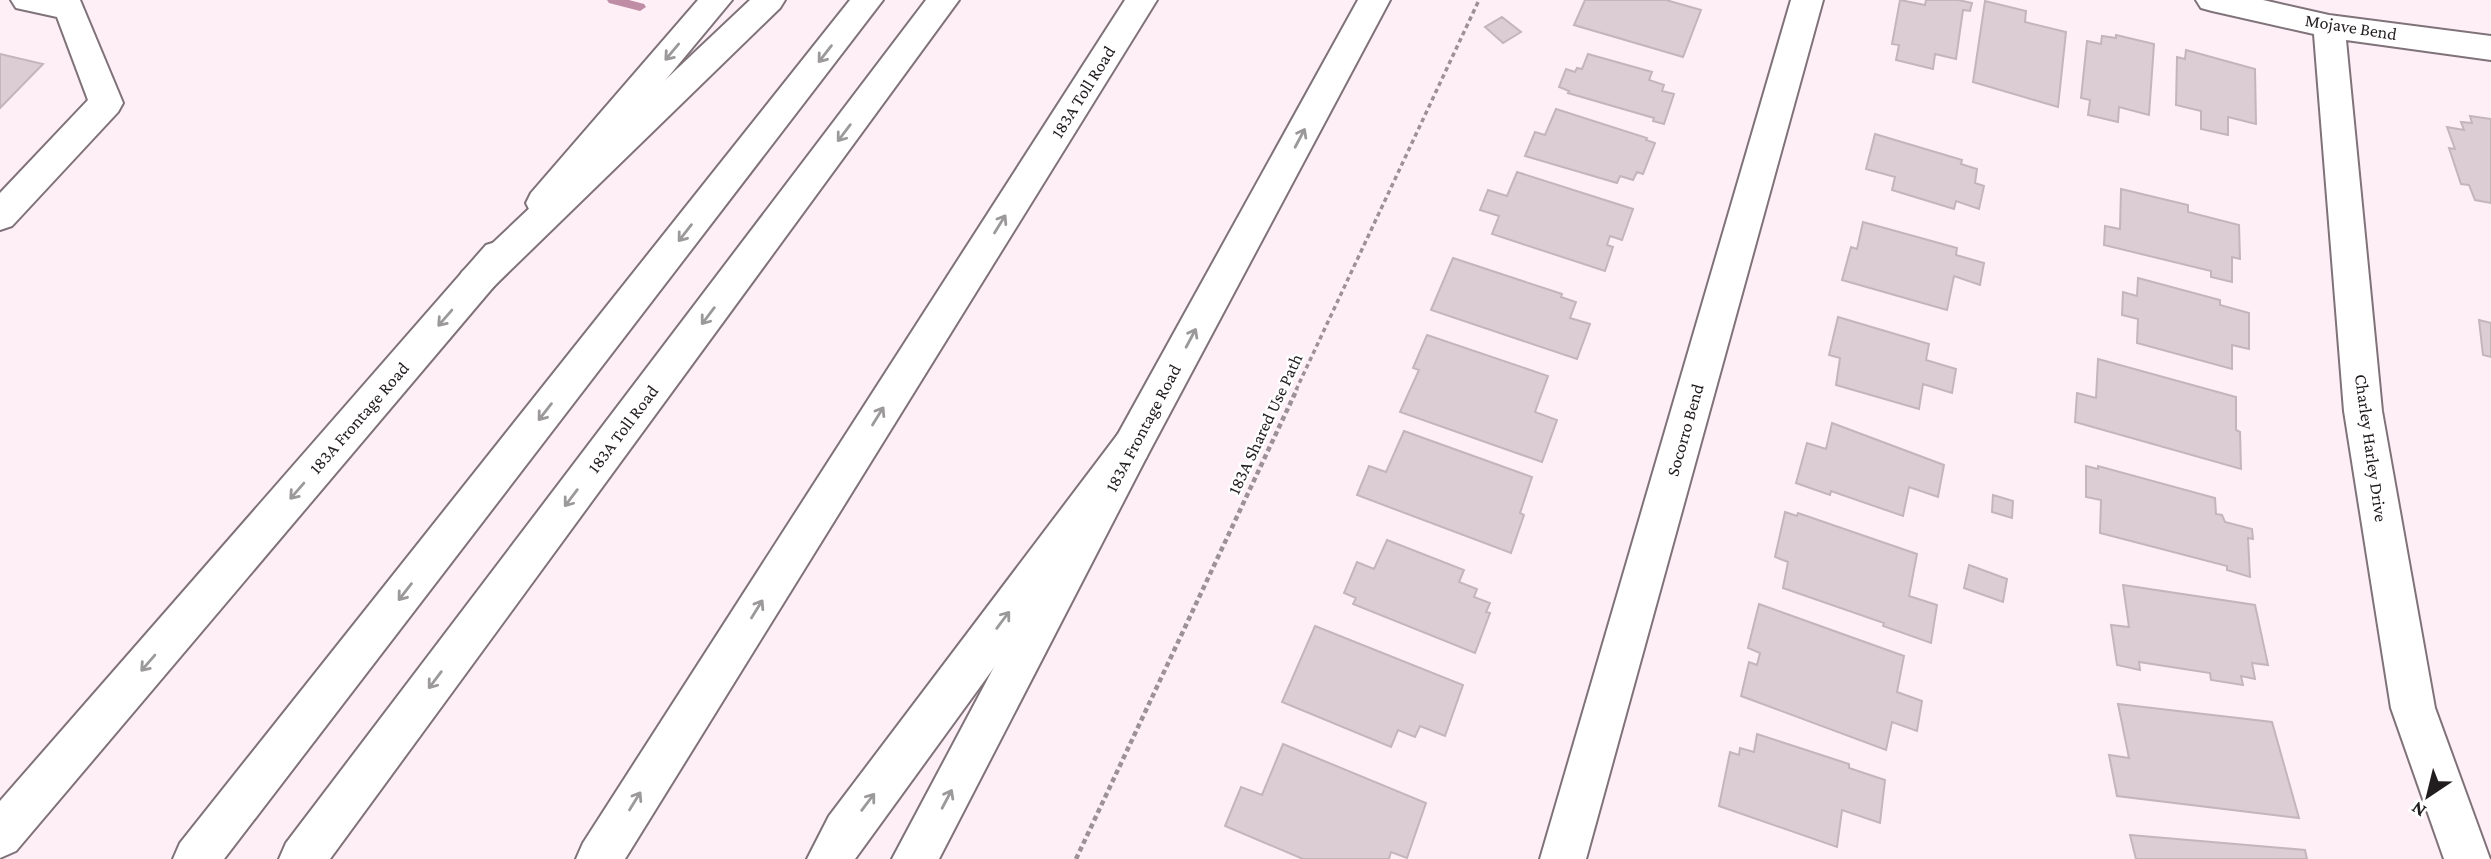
<svg xmlns="http://www.w3.org/2000/svg" width="2491" height="859" viewBox="0 0 2491 859" font-family="'Crimson Pro',serif">
<rect width="100%" height="100%" fill="#feeff6"/>
<g fill="none" stroke-linecap="round" stroke-linejoin="round">
<!-- stream -->
<path fill="#bf8ca5" fill-rule="evenodd" d="M607,0H629L644,4L646,7L640,11L609,3Z"/>
</g>
<!-- building -->
<path fill="#dbcdd3" stroke="#c3b5bc" stroke-width="2" d="M1585,0H1666L1701,10L1683,57L1574,25Z
M1900,0L1925,5L1926,0H1958L1972,3L1970,11L1963,10L1956,59L1935,54L1933,69L1896,60L1899,45L1892,44Z
M1985,1L2026,11L2025,22L2066,32L2058,107L1973,82Z
M1502,17L1521,32L1503,43L1485,27Z
M2116,35L2154,44L2149,115L2119,107L2118,122L2088,115L2090,100L2081,98L2087,41L2101,44L2102,36L2116,38Z
M2186,50L2255,69L2256,124L2228,117V135L2201,129V111L2176,105L2177,57L2185,59Z
M0,54L43,64L0,108Z
M1588,54L1652,72L1649,80L1664,85L1662,91L1674,94L1664,124L1653,121L1654,118L1568,93L1569,91L1559,87L1566,69L1575,72L1577,68L1582,69Z
M1556,109L1647,138L1646,140L1655,143L1643,174L1637,172L1633,180L1620,176L1617,183L1525,156L1535,132L1545,135Z
M2470,116L2491,119V203L2475,200L2469,185L2461,184L2449,148L2455,149L2447,127L2464,130L2461,122L2472,123Z
M1875,134L1962,160L1961,164L1977,169L1975,183L1984,186L1979,209L1956,201L1954,209L1892,190L1895,177L1866,169Z
M1517,172L1633,209L1622,240L1610,236L1607,245L1613,247L1605,271L1492,234L1499,216L1480,210L1488,190L1507,196Z
M2121,189L2188,205V212L2239,225L2240,259L2232,257V282L2211,277V271L2104,245L2105,226L2120,229Z
M1863,222L1957,248L1956,255L1984,263L1980,285L1954,276L1947,310L1842,280L1851,247L1857,249Z
M1453,258L1562,294L1561,297L1576,302L1570,318L1590,324L1577,359L1431,310Z
M2138,278L2220,300V305L2249,313V349L2232,345V369L2137,343L2138,319L2122,315L2123,292L2137,296Z
M1838,317L1929,344L1926,360L1956,369L1952,393L1923,384L1919,409L1836,385L1840,358L1829,355Z
M2479,320L2491,323V357L2483,355Z
M1427,335L1548,376L1535,412L1557,420L1542,462L1400,412L1419,370L1413,368Z
M2098,359L2236,397V430L2240,432L2241,469L2075,422L2077,393L2096,398Z
M1832,423L1944,465L1938,497L1909,487L1903,516L1831,491L1830,495L1796,483L1807,443L1826,449Z
M1404,431L1532,477L1520,513L1524,515L1511,553L1357,495L1369,466L1386,472Z
M2086,466L2098,469V466L2215,498L2216,514L2222,515L2225,522L2252,529L2253,539L2248,538L2250,577L2227,570V566L2100,533L2101,500L2086,497Z
M1993,495L2013,501L2012,518L1992,512Z
M1785,512L1797,516L1798,513L1917,554L1909,596L1937,605L1931,643L1883,626L1884,623L1783,588L1788,562L1775,557Z
M1387,540L1464,570L1459,582L1477,589L1474,597L1490,603L1486,612L1490,613L1475,653L1353,604L1356,598L1344,593L1357,562L1374,569Z
M1969,565L2007,579L2003,602L1964,588Z
M2123,585L2255,605L2268,665L2252,663L2255,679L2241,676L2243,685L2211,680L2210,673L2139,662L2140,670L2117,665L2111,625L2129,627Z
M1759,604L1904,656L1897,692L1922,701L1917,731L1892,722L1886,750L1741,696L1749,662L1757,665L1760,653L1748,648Z
M1315,626L1463,685L1445,736L1420,726L1415,737L1398,730L1391,747L1282,702Z
M2118,704L2272,722L2299,818L2117,796L2109,755L2129,758Z
M1757,734L1849,764V768L1885,780L1880,823L1842,810L1837,847L1719,806L1730,752L1739,755L1740,748L1754,752Z
M1283,744L1426,803L1407,858L1391,852L1389,859H1303L1225,826L1241,787L1262,795Z
M2130,835L2305,850L2307,859H2136Z"/>
<g fill="none" stroke-linecap="round" stroke-linejoin="round">
<defs>
<path id="minor" d="M11,0H80L123,103L118,112L12,226L0,230V193L88,100L57,17L16,8Z
M1791,0H1823L1586,859H1540Z
M2196,0H2263L2329,15L2491,36V60L2346,40L2382,411L2435,708L2490,859H2444L2391,708L2344,411L2314,34L2212,11L2201,8Z"/>
<path id="major" d="M698,0H732L555,213L543,217L531,213L526,203L531,193Z
M1358,0H1390L1146,458L939,859H892L1118,434Z
M499,241L512,245L517,255L512,265L16,851L0,858V801L486,245Z"/>
<path id="highway" d="M750,0H785L780,8L488,292L475,297L462,292L457,282L462,272Z
M850,0H883L224,859H173L180,843Z
M926,0H959L330,859H279L286,843Z
M1125,0H1157L625,859H576L583,843Z
M1132,429L1146,434L1151,446L1146,458L855,859H807L829,816L1118,434Z"/>
</defs>
<!-- minor casing -->
<use href="#minor" stroke="#7f7278" stroke-width="4"/>
<!-- major casing -->
<use href="#major" stroke="#7f7278" stroke-width="4"/>
<!-- highway casing -->
<use href="#highway" stroke="#7f7278" stroke-width="4"/>
<!-- path-far1 -->
<path stroke="#9c9196" stroke-width="3.5" stroke-dasharray="4.5 3.5" stroke-linecap="butt" d="M1296,390L1479,0"/>
<!-- path -->
<path stroke="#9c9196" stroke-width="4.5" stroke-dasharray="5 3.5" stroke-linecap="butt" d="M1076,859L1297,389"/>
<!-- minor -->
<use href="#minor" fill="#fff" fill-rule="evenodd"/>
<!-- major -->
<use href="#major" fill="#fff" fill-rule="evenodd"/>
<!-- highway -->
<use href="#highway" fill="#fff" fill-rule="evenodd"/>
</g>
<!-- one-way arrows -->
<defs><path id="oneway-shaft" d="M-6 0H5M1.5-3L5.5 0L1.5 3" fill="none" stroke-width="1.6" stroke-linecap="round" stroke-linejoin="round" transform="scale(1.75)"/></defs>
<g stroke="#9b999a">
<use href="#oneway-shaft" transform="translate(672 52) rotate(130)"/>
<use href="#oneway-shaft" transform="translate(825 54) rotate(128)"/>
<use href="#oneway-shaft" transform="translate(844 133) rotate(127)"/>
<use href="#oneway-shaft" transform="translate(1300 138) rotate(-62)"/>
<use href="#oneway-shaft" transform="translate(1000 224) rotate(-58)"/>
<use href="#oneway-shaft" transform="translate(685 233) rotate(128)"/>
<use href="#oneway-shaft" transform="translate(708 316) rotate(127)"/>
<use href="#oneway-shaft" transform="translate(445 318) rotate(131)"/>
<use href="#oneway-shaft" transform="translate(1191 338) rotate(-62)"/>
<use href="#oneway-shaft" transform="translate(545 412) rotate(128)"/>
<use href="#oneway-shaft" transform="translate(878 416) rotate(-58)"/>
<use href="#oneway-shaft" transform="translate(297 491) rotate(131)"/>
<use href="#oneway-shaft" transform="translate(571 498) rotate(127)"/>
<use href="#oneway-shaft" transform="translate(405 592) rotate(128)"/>
<use href="#oneway-shaft" transform="translate(757 609) rotate(-58)"/>
<use href="#oneway-shaft" transform="translate(1003 620) rotate(-53)"/>
<use href="#oneway-shaft" transform="translate(148 663) rotate(131)"/>
<use href="#oneway-shaft" transform="translate(435 680) rotate(127)"/>
<use href="#oneway-shaft" transform="translate(947 799) rotate(-62)"/>
<use href="#oneway-shaft" transform="translate(635 801) rotate(-58)"/>
<use href="#oneway-shaft" transform="translate(868 802) rotate(-53)"/>
</g>
<g text-anchor="middle" stroke-width="5" stroke-linejoin="round" paint-order="stroke">
<!-- street labels -->
<g font-size="18" fill="#211c1e" stroke="#fff">
<text transform="translate(2351 27) rotate(9)" y="6">Mojave Bend</text>
<text transform="translate(1083 92) rotate(-58)" y="6">183A Toll Road</text>
<text transform="translate(359 418) rotate(-49)" y="6">183A Frontage Road</text>
<text transform="translate(1265 424) rotate(-65)" y="6">183A Shared Use Path</text>
<text transform="translate(1143 428) rotate(-62)" y="6">183A Frontage Road</text>
<text transform="translate(623 429) rotate(-53)" y="6">183A Toll Road</text>
<text transform="translate(1685 430) rotate(-74)" y="6">Socorro Bend</text>
<text transform="translate(2371 448) rotate(82)" y="6">Charley Harley Drive</text>
</g>
</g>
<!-- north arrow -->
<g transform="translate(2428 796) rotate(215)" stroke="#ffffff" stroke-width="5" paint-order="stroke">
<path d="M0-5L12 26L0 18L-12 26Z" fill="#211c1e"/>
<text y="-10" font-size="19" font-weight="bold" text-anchor="middle" fill="#211c1e">N</text>
</g>
</svg>
